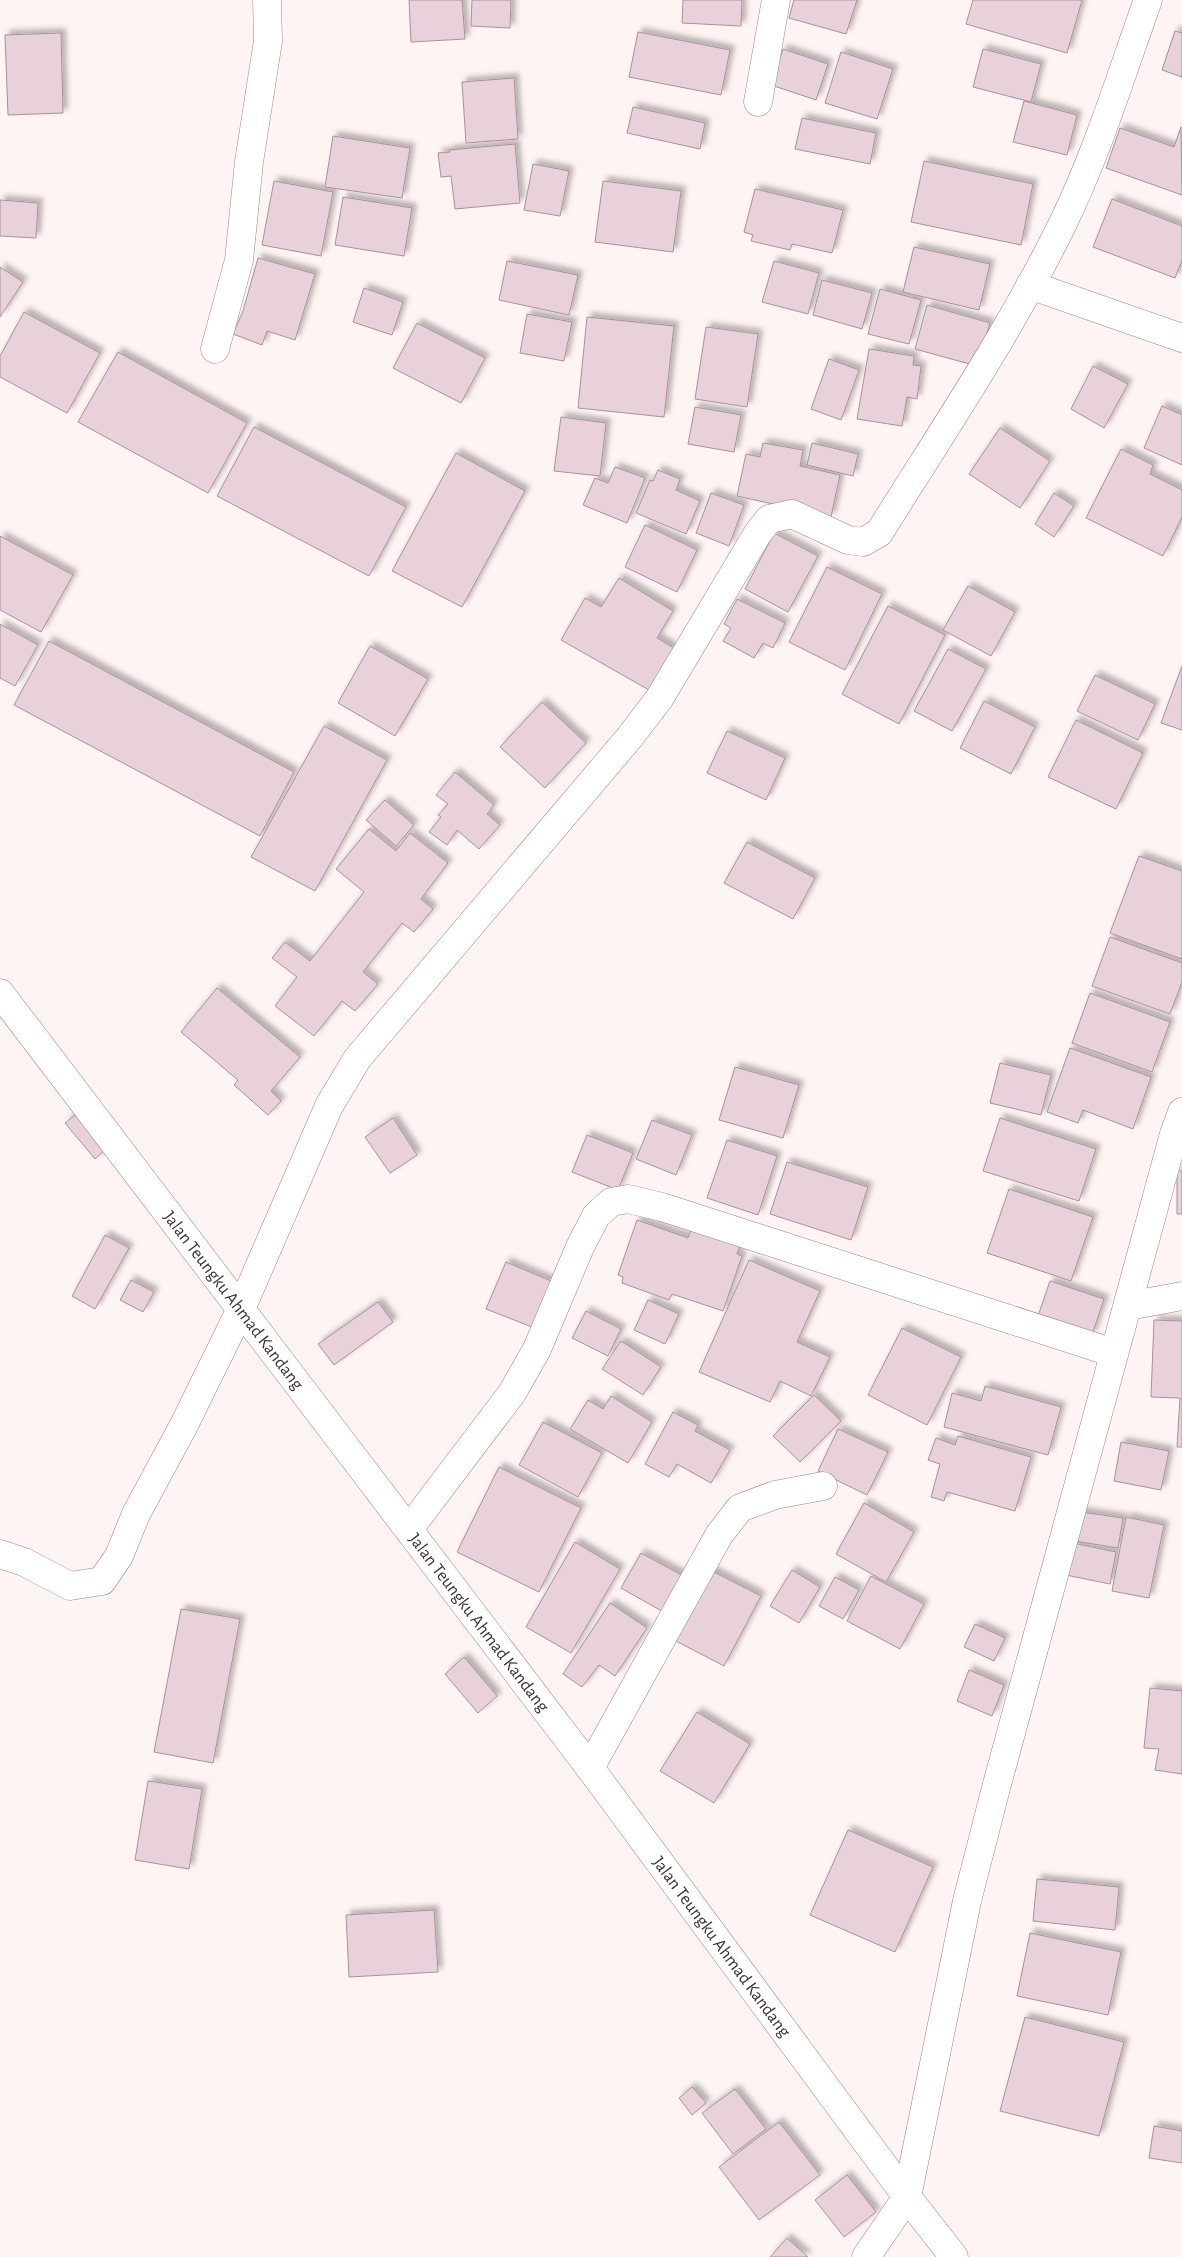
<svg xmlns="http://www.w3.org/2000/svg" width="1182" height="2257" viewBox="0 0 1182 2257" font-family="'Alegreya Sans',sans-serif">
<defs>
<filter id="shadow"><feDropShadow dx="4.5" dy="-4.5" stdDeviation="2.5" flood-color="#0004"/></filter>
</defs>
<rect width="100%" height="100%" fill="#fff4f4"/>
<!-- building -->
<path fill="#e9d1dc" stroke="#a7919a" filter="url(#shadow)" d="M409,0H462L465,39L411,42Z
M472,0H511L510,28L471,26Z
M683,0H742L741,26L682,23Z
M794,0H857L846,34L789,18Z
M973,0H1082L1067,53L966,24Z
M1175,31L1182,33V77L1162,70Z
M638,32L730,50L721,95L629,77Z
M61,33L63,113L8,115L5,35Z
M783,49L828,64L816,100L771,85Z
M983,49L1041,64L1031,102L973,87Z
M841,52L893,69L877,119L825,103Z
M514,78L518,139L466,143L462,82Z
M1024,101L1077,115L1067,155L1013,142Z
M633,107L705,123L700,149L627,133Z
M802,118L876,133L870,164L795,149Z
M1181,127L1182,195L1106,168L1120,128L1174,147Z
M333,136L410,148L402,198L325,187Z
M515,144L520,203L455,209L451,176L441,177L438,153L450,152L449,150Z
M924,161L1033,184L1021,245L911,222Z
M533,164L569,171L560,216L524,210Z
M274,181L333,192L321,256L262,245Z
M603,181L681,191L673,252L595,242Z
M755,189L843,210L832,253L792,244L790,250L751,241L753,235L744,232Z
M343,197L412,208L404,256L335,245Z
M1112,199L1182,226V260L1175,278L1093,247Z
M0,200L38,203L36,238L0,236Z
M914,247L990,264L979,310L903,292Z
M258,258L315,274L295,340L267,331L262,345L233,334L243,311Z
M507,261L578,275L569,315L499,300Z
M774,261L819,273L808,314L762,302Z
M0,267L23,282L0,317Z
M822,280L872,293L862,329L813,315Z
M364,288L403,302L392,335L353,322Z
M880,289L921,300L909,344L868,334Z
M927,305L990,323L977,366L915,349Z
M24,312L100,353L67,413L0,377V356Z
M527,314L572,322L564,361L520,353Z
M587,317L674,326L664,417L578,408Z
M417,323L485,358L461,403L393,368Z
M706,327L758,334L747,407L695,399Z
M869,349L914,356L913,365L921,366L917,399L907,397L902,426L857,419Z
M118,352L247,423L208,493L78,422Z
M829,359L859,370L841,420L811,409Z
M1093,366L1128,384L1104,428L1071,409Z
M1162,406L1182,415V465L1144,448Z
M695,407L741,415L734,452L688,444Z
M561,417L606,423L600,476L554,471Z
M254,427L406,507L369,576L217,496Z
M1000,428L1050,461L1020,508L969,474Z
M763,443L803,450L800,466L840,475L831,517L737,496L746,454L760,457Z
M812,443L858,454L853,476L807,465Z
M1121,449L1153,465L1150,474L1182,490V517L1163,556L1086,518Z
M456,453L525,491L462,607L392,571Z
M615,467L645,478L627,523L583,505L595,478L608,483Z
M658,470L680,479L676,490L700,501L686,534L636,513L650,480L653,481Z
M711,493L744,505L729,546L696,533Z
M1054,493L1074,506L1054,537L1035,524Z
M645,525L697,550L677,592L625,567Z
M774,533L818,556L788,612L745,589Z
M0,536L73,575L41,632L0,610Z
M827,567L882,594L845,670L789,642Z
M619,578L673,611L657,638L674,648L649,690L561,640L585,598L601,607Z
M968,586L1015,612L991,656L943,630Z
M737,599L785,623L773,648L763,643L754,658L723,641L731,628L724,624Z
M888,606L945,635L899,724L842,694Z
M0,624L38,645L15,686L0,678Z
M49,641L294,772L260,836L14,705Z
M370,646L428,679L395,736L338,703Z
M948,649L986,669L952,731L914,711Z
M1182,666V730L1161,723Z
M1095,675L1155,704L1138,740L1077,711Z
M984,701L1035,727L1011,774L960,748Z
M542,702L586,743L545,788L500,747Z
M1076,720L1143,753L1116,809L1048,777Z
M324,726L387,760L315,891L251,857Z
M727,731L785,758L766,800L707,773Z
M455,772L494,805L487,814L500,825L479,849L457,830L447,845L429,832L441,817L438,815L448,804L436,795Z
M385,800L414,825L396,846L366,820Z
M369,829L396,851L410,833L448,863L421,899L433,909L414,932L402,923L363,972L378,984L355,1011L342,1001L314,1036L275,1006L297,977L272,958L285,942L310,961L364,892L336,869Z
M747,842L815,878L793,919L724,883Z
M1139,856L1182,871V959L1110,933Z
M1110,937L1182,963V982L1170,1014L1092,986Z
M217,988L300,1057L271,1091L281,1101L268,1115L234,1085L238,1080L181,1032Z
M1090,993L1170,1022L1152,1072L1072,1043Z
M1070,1048L1151,1077L1133,1129L1083,1110L1078,1123L1047,1112Z
M1000,1063L1051,1075L1041,1115L990,1103Z
M735,1067L799,1085L783,1138L719,1120Z
M79,1112L108,1147L95,1159L65,1123Z
M393,1118L417,1155L390,1173L365,1137Z
M1000,1118L1096,1149L1079,1201L983,1171Z
M652,1120L692,1135L676,1175L636,1159Z
M587,1135L633,1153L618,1190L572,1172Z
M727,1140L777,1156L758,1215L707,1198Z
M787,1162L868,1187L851,1240L770,1214Z
M1177,1171H1182V1214H1177Z
M1009,1189L1093,1217L1071,1281L987,1253Z
M637,1220L688,1238L694,1221L743,1237L737,1254L742,1256L723,1311L672,1294L669,1300L622,1283L623,1277L618,1275Z
M105,1235L129,1248L95,1309L72,1296Z
M749,1260L820,1291L797,1342L830,1357L811,1396L780,1381L770,1402L699,1372Z
M506,1262L551,1281L532,1327L486,1309Z
M131,1280L154,1292L143,1312L120,1300Z
M1050,1281L1104,1299L1092,1335L1038,1316Z
M648,1300L679,1314L665,1344L634,1330Z
M378,1302L393,1322L334,1365L318,1344Z
M586,1311L621,1329L608,1356L572,1338Z
M1154,1320L1182,1321V1447H1177L1180,1398L1151,1397Z
M902,1328L961,1357L927,1425L868,1395Z
M621,1341L661,1367L643,1395L602,1369Z
M985,1386L1061,1407L1048,1455L944,1427L952,1393L981,1401Z
M814,1395L841,1421L800,1462L773,1436Z
M611,1396L652,1422L628,1463L570,1429L588,1400L603,1409Z
M673,1412L698,1425L695,1431L730,1450L711,1483L677,1464L669,1477L645,1464Z
M543,1422L602,1453L578,1497L519,1465Z
M838,1429L888,1452L867,1495L818,1471Z
M958,1436L1031,1457L1015,1511L947,1492L944,1501L931,1497L940,1464L928,1460L936,1438L955,1445Z
M1121,1442L1169,1451L1161,1490L1114,1481Z
M499,1467L581,1508L539,1592L457,1552Z
M864,1503L914,1532L886,1582L836,1554Z
M1074,1511L1123,1518L1118,1548L1069,1540Z
M1126,1517L1164,1525L1149,1598L1112,1591Z
M575,1542L620,1569L571,1653L526,1627Z
M1068,1542L1116,1552L1110,1584L1061,1574Z
M641,1553L687,1578L667,1614L621,1588Z
M708,1569L761,1596L724,1666L672,1639Z
M792,1570L820,1587L799,1623L770,1606Z
M871,1576L924,1604L900,1649L847,1621Z
M835,1577L859,1590L843,1619L819,1606Z
M610,1603L647,1628L615,1676L599,1665L582,1687L563,1674Z
M181,1609L240,1619L213,1763L154,1752Z
M975,1624L1005,1638L994,1661L964,1647Z
M464,1657L497,1696L478,1713L445,1674Z
M969,1670L1004,1685L992,1716L957,1701Z
M1150,1688L1182,1691V1774L1155,1770L1159,1749L1144,1748Z
M697,1712L750,1744L714,1803L660,1771Z
M148,1781L202,1789L189,1869L135,1860Z
M848,1830L933,1867L895,1952L810,1915Z
M1037,1879L1119,1887L1115,1930L1033,1921Z
M434,1910L438,1972L349,1977L346,1915Z
M1030,1933L1121,1952L1108,2015L1017,1996Z
M1025,2017L1124,2042L1099,2136L1000,2111Z
M692,2087L706,2103L692,2115L679,2098Z
M735,2089L766,2129L733,2154L702,2113Z
M779,2122L820,2175L759,2220L719,2167Z
M1154,2126L1182,2131V2163L1149,2158Z
M847,2175L876,2212L844,2237L815,2200Z
M787,2238L808,2257H770Z"/>
<g fill="none" stroke-linecap="round" stroke-linejoin="round">
<defs>
<g id="minor">
<path d="M758,102L776,0"/>
<path d="M1030,285L1182,338"/>
<path d="M215,349L239,260L249,162L268,41L267,0"/>
<path id="s1" d="M0,993L590,1768L907,2197L954,2257"/>
<path d="M1128,1306L1182,1296"/>
<path d="M409,1529L512,1393L537,1349L580,1247L596,1216L611,1202L628,1199L662,1207L1114,1353"/>
<path d="M0,1554L24,1562L70,1586L102,1581L119,1556L136,1514L184,1425L241,1309L329,1106L357,1059L629,738L659,699L758,533L769,519L792,514L848,540L863,542L879,533C942,432 1009,333 1062,225C1097,154 1121,75 1148,0"/>
<path d="M590,1768L719,1535L740,1508L775,1495L823,1486"/>
<path d="M866,2257L907,2197L967,1901L996,1788L1174,1134L1182,1112"/>
</g>
</defs>
<!-- minor casing -->
<use href="#minor" stroke="#9d8485" stroke-width="29"/>
<!-- minor -->
<use href="#minor" stroke="#fff" stroke-width="28"/>
</g>
<g text-anchor="middle" stroke-width="4" stroke-linejoin="round" paint-order="stroke">
<!-- street labels -->
<g font-size="18" fill="#3c3232" stroke="#fff">
<text dy="6" stroke="none"><textPath href="#s1" startOffset="386">Jalan Teungku Ahmad Kandang</textPath></text>
<text dy="6" stroke="none"><textPath href="#s1" startOffset="791">Jalan Teungku Ahmad Kandang</textPath></text>
<text dy="6" stroke="none"><textPath href="#s1" startOffset="1196">Jalan Teungku Ahmad Kandang</textPath></text>
</g>
</g>
</svg>
